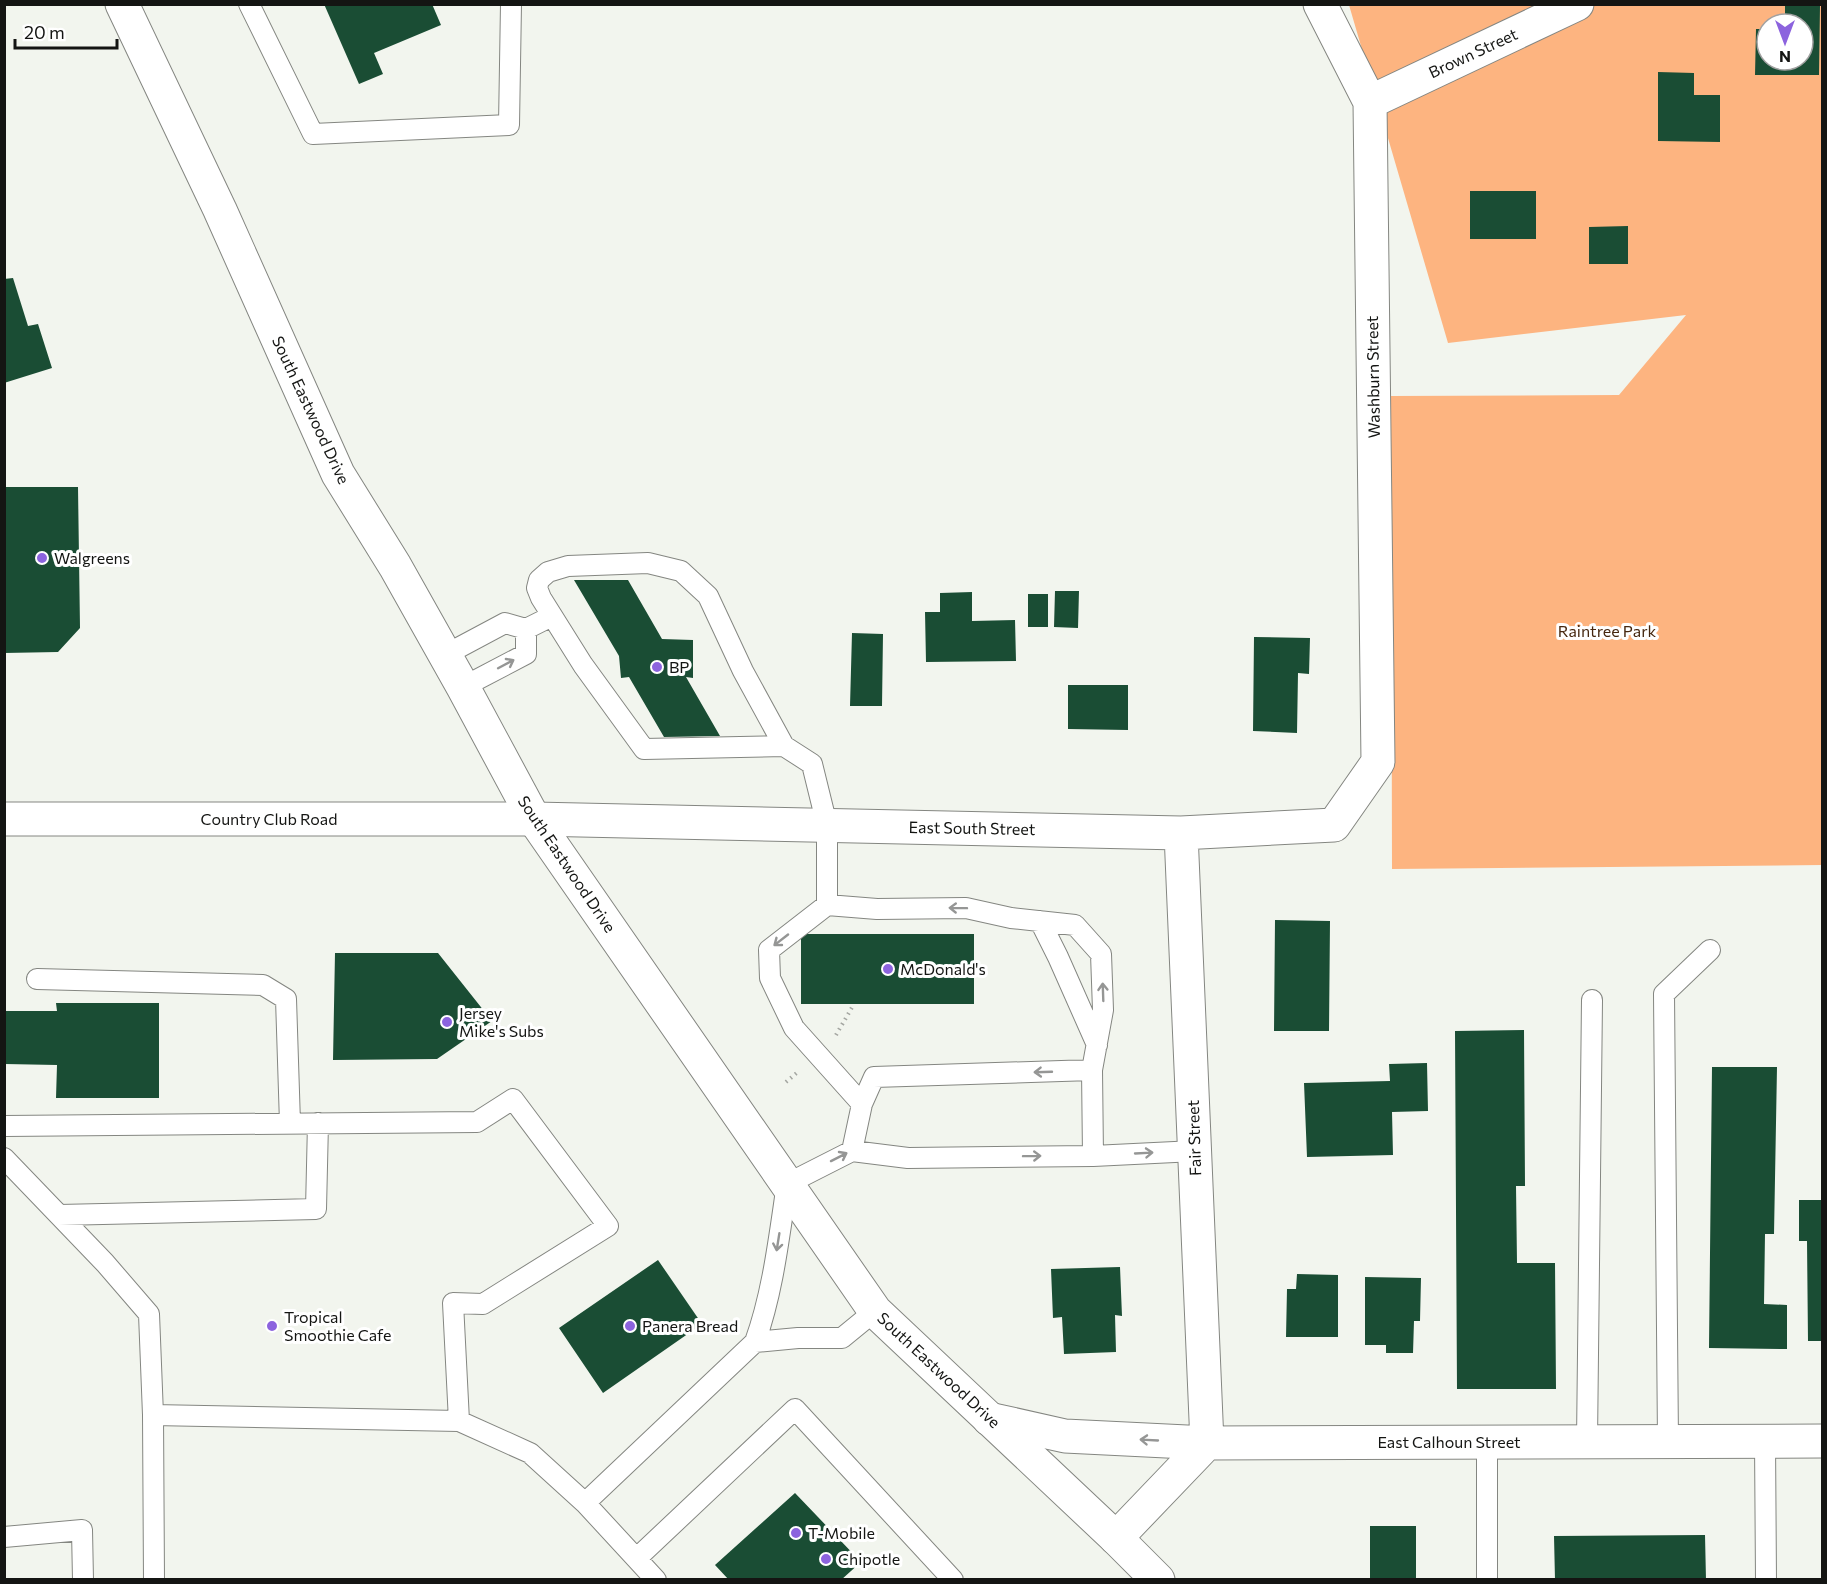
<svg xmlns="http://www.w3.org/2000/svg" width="1827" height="1584" viewBox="0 0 1827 1584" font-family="Commissioner,sans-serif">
<rect width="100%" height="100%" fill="#f2f5ee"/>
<!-- green -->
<path fill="#fdb480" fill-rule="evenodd" d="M1349,5H1822V865L1392,869L1391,396L1619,395L1686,315L1448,343ZM1767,24H1803V60H1767Z"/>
<!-- building -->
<path fill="#1a4d34" d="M324,4H432L441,25L374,53L383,74L359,84Z
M1785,6H1820L1819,75H1755L1756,29H1767V60H1803V24H1785Z
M1658,72L1694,73V95H1720V142L1658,141Z
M1470,191H1536V239H1470Z
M1628,226V264H1589V227Z
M13,278L28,326L38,324L52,368L4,383V279Z
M4,487H78L80,628L58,652L4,653Z
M574,580H628L662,639L693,640V678L686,677L720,736L664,737L629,677L621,678L619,656Z
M1055,591H1079L1078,628L1054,627Z
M972,592V621L1015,620L1016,661L926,662L925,612H940V593Z
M1028,594H1048V627H1028Z
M852,633L883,634L882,706H850Z
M1254,637L1310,638L1309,674L1298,673L1297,733L1253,731Z
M1068,685H1128V730L1068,729Z
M1275,920L1330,921L1329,1031H1274Z
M801,934H974V1004H801Z
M335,953H438L492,1021L437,1059L333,1060Z
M56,1003H159V1098H56L57,1065L5,1064V1011H57Z
M1524,1030L1525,1186H1516L1517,1263H1555L1556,1389H1457L1455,1031Z
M1427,1063L1428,1111L1392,1112L1393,1155L1307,1157L1304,1083L1390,1081L1389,1064Z
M1712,1067H1777L1774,1234H1765L1764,1304L1787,1305V1349L1709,1348Z
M1799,1200H1822V1341H1808L1807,1241H1799Z
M658,1260L702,1324L603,1393L559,1328Z
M1120,1267L1122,1316L1115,1315L1116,1352L1064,1354L1062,1317L1053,1318L1051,1269Z
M1297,1274L1338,1275V1337H1286L1287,1289H1296Z
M1365,1277L1421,1278L1420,1321H1414L1413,1353H1386V1345H1365Z
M795,1493L861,1562L841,1580H729L715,1565Z
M1370,1526H1416V1580H1370Z
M1705,1535L1706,1580H1555L1554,1536Z"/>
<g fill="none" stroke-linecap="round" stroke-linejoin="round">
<defs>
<path id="service" d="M249,4L313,134L509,125L511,4
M445,655L505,623L526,629L552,616
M463,687L526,654V629
M784,746L743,671L708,596L681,571L648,563L568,566L548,572L539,580L537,588L541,598L583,665L644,749L784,746L812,764L827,825V905
M1040,921L1058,957L1097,1045
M37,979L263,985L286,999L290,1123
M862,1104L794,1028L770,978L769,950L827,905L877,909L966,908L1011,918L1075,925L1101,954L1103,1010L1092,1070
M4,1126L477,1122L513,1099L608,1226L483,1304L453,1303L459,1421L530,1453L585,1503L656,1580
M1093,1156L1195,1151
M4,1158L105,1263L149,1314L153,1415L154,1580
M59,1215L316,1209L318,1123
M755,1342L798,1338H842L875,1311
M153,1415L459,1421
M1668,1441L1664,994L1710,950
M1765,1441L1766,1580
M1487,1442V1580
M1587,1442L1592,1000
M585,1503L755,1342C773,1292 779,1237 787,1184L852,1151L908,1158L1093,1156L1092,1070L874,1077L862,1104L852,1151
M4,1537L82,1530L83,1580
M637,1558L795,1409L953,1580"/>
<path id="minor" d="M1370,102L1577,4
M534,819L1181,833L1334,825L1378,762L1370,102L1320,4
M1181,833L1207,1443
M989,1419L1065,1436L1207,1443L1822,1441
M1116,1538L1207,1443"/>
<path id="tertiary" d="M4,819H534"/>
<path id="primary" d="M122,4L220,210L338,474L395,566L463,687L534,819L875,1311L1116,1538L1158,1580"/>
</defs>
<!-- service casing -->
<use href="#service" stroke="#848681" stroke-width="22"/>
<!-- minor casing -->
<use href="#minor" stroke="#848681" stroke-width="35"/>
<!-- tertiary casing -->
<use href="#tertiary" stroke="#848681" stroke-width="35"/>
<!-- primary casing -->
<use href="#primary" stroke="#848681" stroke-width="35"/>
<!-- path -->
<path stroke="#a4a6a1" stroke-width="4" stroke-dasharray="1.5 4.5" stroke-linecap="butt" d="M836,1035L854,1004
M786,1082L799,1071"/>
<!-- service -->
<use href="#service" stroke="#fff" stroke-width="20"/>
<!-- minor -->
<use href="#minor" stroke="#fff" stroke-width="33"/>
<!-- tertiary -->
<use href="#tertiary" stroke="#fff" stroke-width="33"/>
<!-- primary -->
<use href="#primary" stroke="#fff" stroke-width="33"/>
</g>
<!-- one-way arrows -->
<defs><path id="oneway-shaft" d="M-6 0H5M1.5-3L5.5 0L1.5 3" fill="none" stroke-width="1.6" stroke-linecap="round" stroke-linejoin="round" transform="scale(1.5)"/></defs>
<g stroke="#959695">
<use href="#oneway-shaft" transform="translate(506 664) rotate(-28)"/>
<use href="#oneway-shaft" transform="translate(958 908) rotate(-179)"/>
<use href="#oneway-shaft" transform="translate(781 940) rotate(142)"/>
<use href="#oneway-shaft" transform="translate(1103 992) rotate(-92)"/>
<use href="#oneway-shaft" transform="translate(1043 1072) rotate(178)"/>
<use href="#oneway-shaft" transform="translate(1144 1153) rotate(-3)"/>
<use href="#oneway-shaft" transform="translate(1032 1156) rotate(-1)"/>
<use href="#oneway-shaft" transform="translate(839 1157) rotate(-27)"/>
<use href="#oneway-shaft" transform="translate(778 1242) rotate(99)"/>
<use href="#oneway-shaft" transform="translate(1149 1440) rotate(-177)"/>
</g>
<!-- markers -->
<g fill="#8c63de" stroke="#fff" stroke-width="2">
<circle cx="42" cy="558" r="6"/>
<circle cx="657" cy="667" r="6"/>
<circle cx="888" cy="969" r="6"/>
<circle cx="447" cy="1022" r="6"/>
<circle cx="272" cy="1326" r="6"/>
<circle cx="630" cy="1326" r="6"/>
<circle cx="796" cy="1533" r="6"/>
<circle cx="826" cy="1559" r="6"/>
</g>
<g text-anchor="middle" stroke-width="6" stroke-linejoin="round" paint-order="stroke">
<!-- street labels -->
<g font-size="16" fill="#141513" stroke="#fff">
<text transform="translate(1473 53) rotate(-25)" y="6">Brown Street</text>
<text transform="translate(1373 377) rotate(-91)" y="6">Washburn Street</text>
<text transform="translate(311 410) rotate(65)" y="6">South Eastwood Drive</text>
<text x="269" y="825">Country Club Road</text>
<text transform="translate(972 828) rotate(1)" y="6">East South Street</text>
<text transform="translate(567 864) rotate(56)" y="6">South Eastwood Drive</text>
<text transform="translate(1194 1138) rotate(-92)" y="6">Fair Street</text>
<text transform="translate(939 1370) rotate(43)" y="6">South Eastwood Drive</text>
<text x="1449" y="1448">East Calhoun Street</text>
</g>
<!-- poi labels -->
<g font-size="16" fill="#141513" stroke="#fff" text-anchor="start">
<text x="54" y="564">Walgreens</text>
<text x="669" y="673">BP</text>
<text x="900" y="975">McDonald's</text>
<text x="459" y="1019">Jersey<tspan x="459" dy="18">Mike's Subs</tspan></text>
<text x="284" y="1323">Tropical<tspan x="284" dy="18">Smoothie Cafe</tspan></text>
<text x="642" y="1332">Panera Bread</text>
<text x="808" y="1539">T-Mobile</text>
<text x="838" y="1565">Chipotle</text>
</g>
<!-- park labels -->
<g font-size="16" fill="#46270f" stroke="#fff">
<text x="1607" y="637">Raintree Park</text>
</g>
</g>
<!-- border -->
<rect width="1827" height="1584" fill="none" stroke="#141513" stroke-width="12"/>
<!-- north arrow -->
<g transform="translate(1785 42) rotate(180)"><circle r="28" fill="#ffffff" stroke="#a1a1a1" stroke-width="1.5"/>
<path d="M0-4.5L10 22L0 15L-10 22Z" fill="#8c63de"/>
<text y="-9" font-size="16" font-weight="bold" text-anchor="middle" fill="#141513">N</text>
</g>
<!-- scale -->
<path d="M15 39v9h102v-9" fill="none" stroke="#141513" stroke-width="3"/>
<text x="24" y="39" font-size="18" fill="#141513" stroke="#ffffff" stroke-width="4.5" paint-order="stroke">20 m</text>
</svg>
